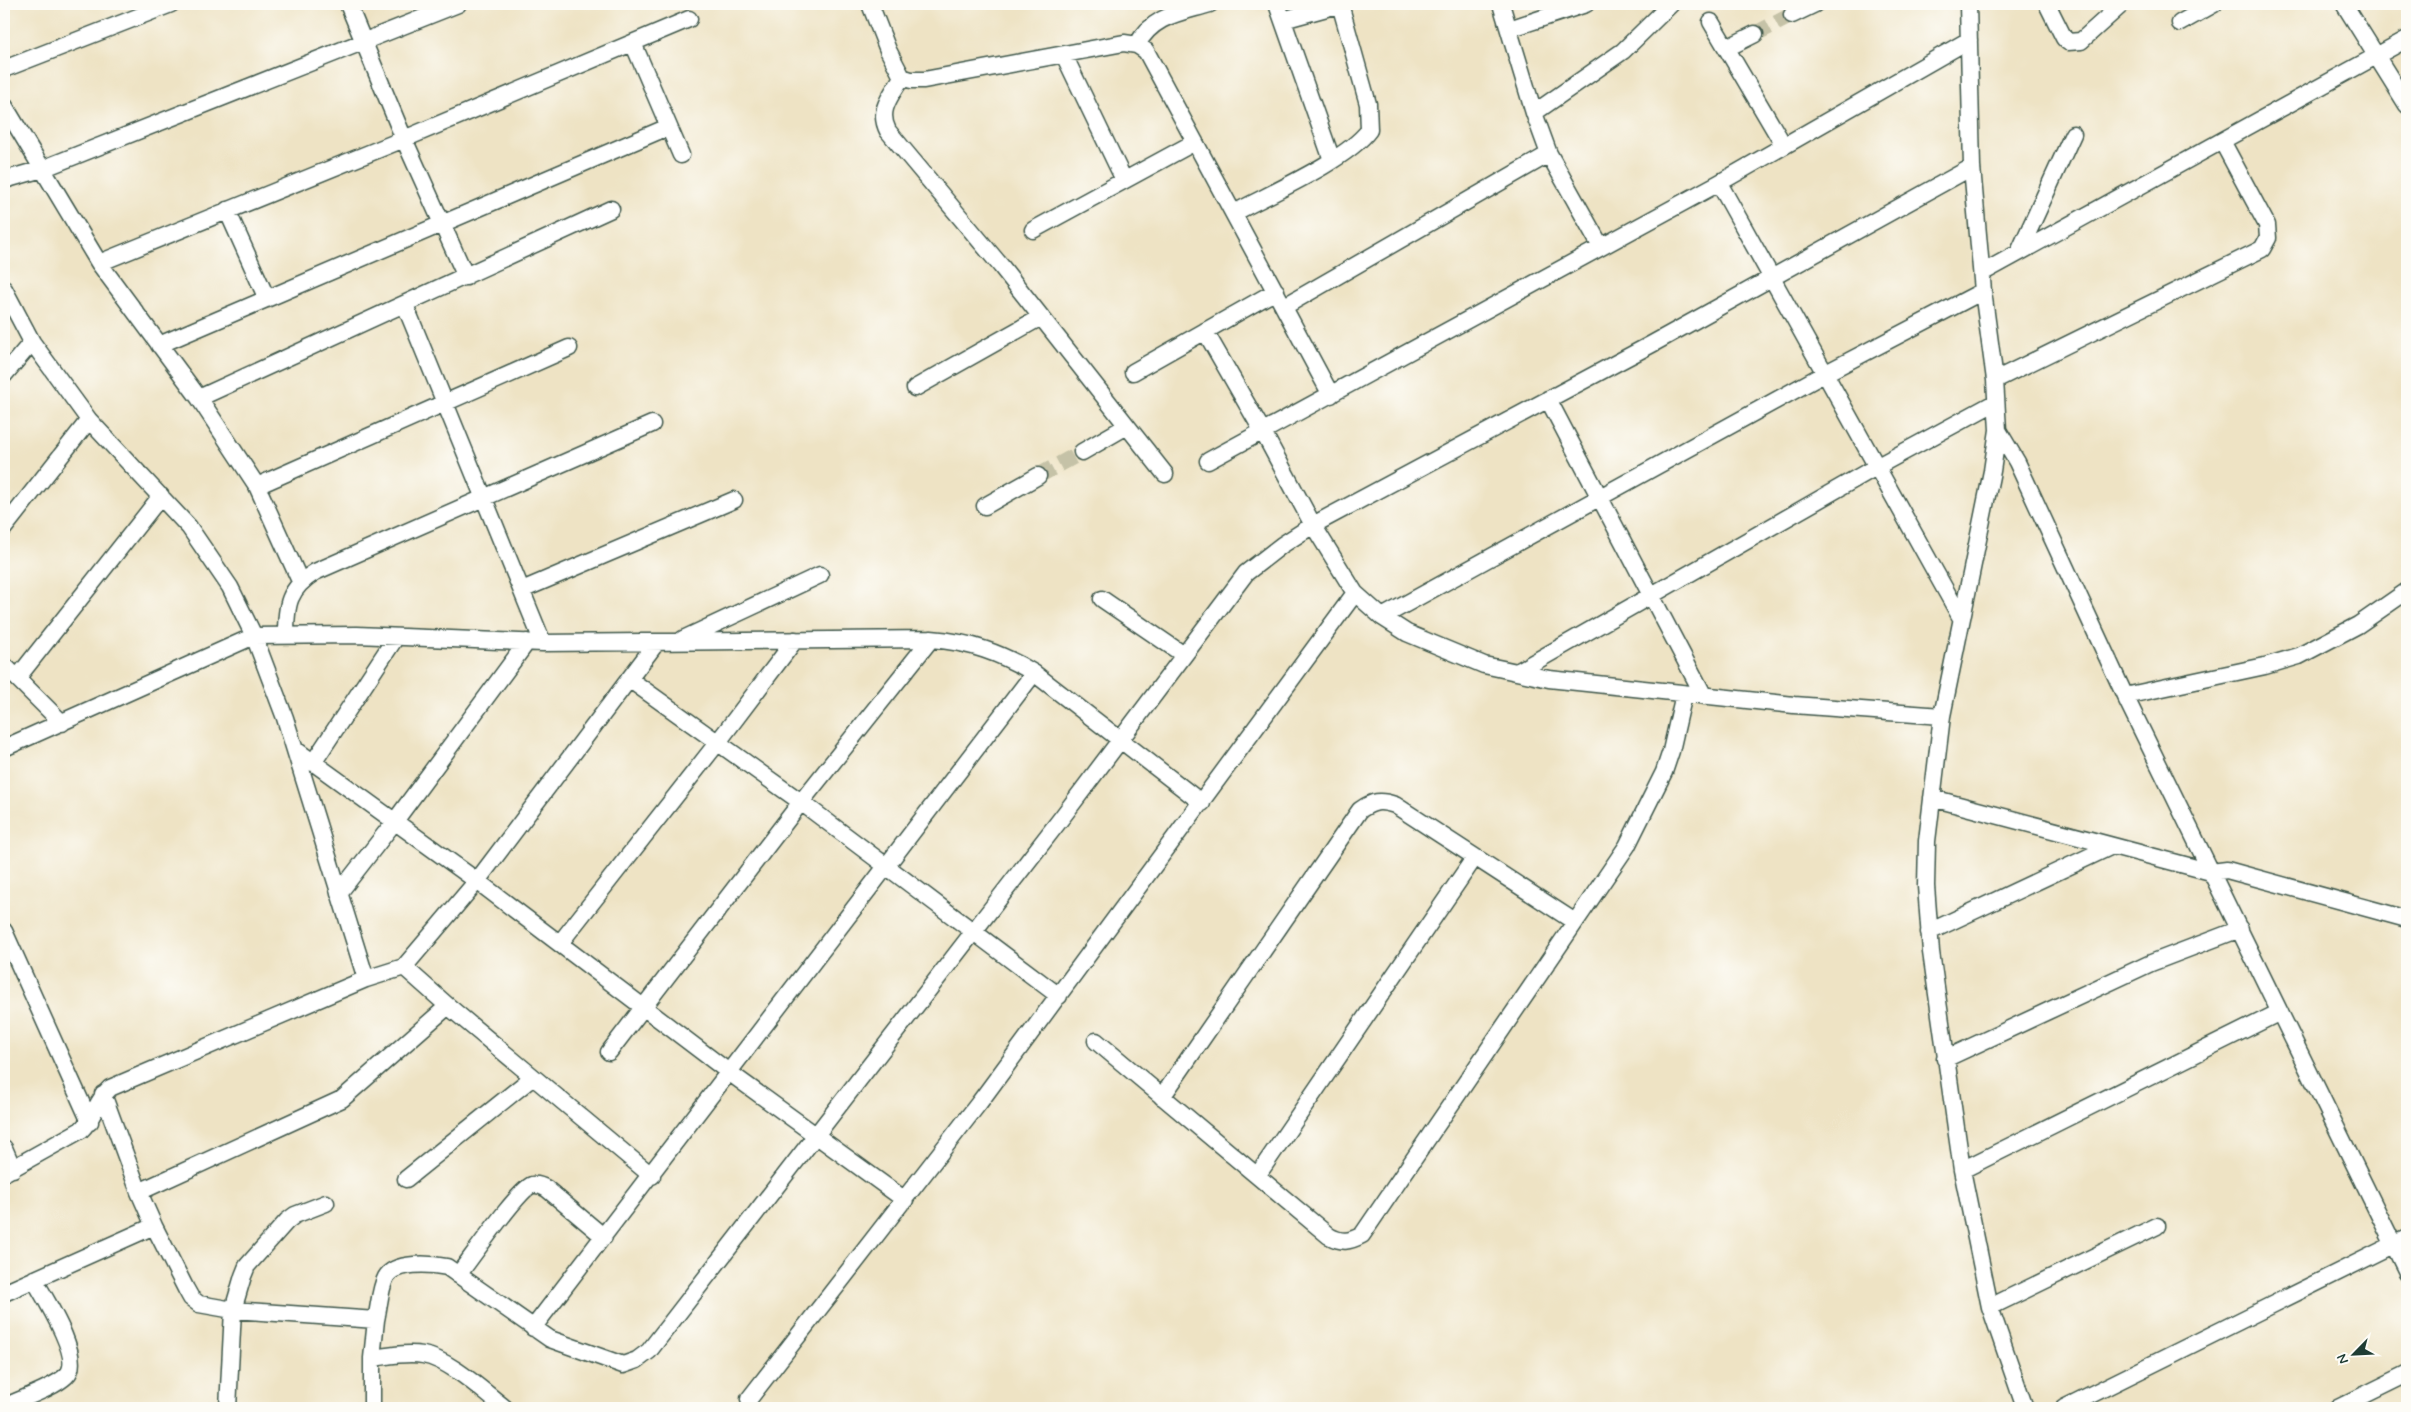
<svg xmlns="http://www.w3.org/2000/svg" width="2411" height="1412" viewBox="0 0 2411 1412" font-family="Mynerve,sans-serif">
<rect width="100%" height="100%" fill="#fdfcf7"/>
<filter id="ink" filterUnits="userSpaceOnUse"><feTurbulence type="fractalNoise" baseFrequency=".02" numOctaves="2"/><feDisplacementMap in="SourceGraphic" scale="10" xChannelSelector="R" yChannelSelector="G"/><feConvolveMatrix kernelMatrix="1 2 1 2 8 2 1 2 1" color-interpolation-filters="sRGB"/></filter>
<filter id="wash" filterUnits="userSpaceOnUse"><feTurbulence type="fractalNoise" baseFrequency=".0096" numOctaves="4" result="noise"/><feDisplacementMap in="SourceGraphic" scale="20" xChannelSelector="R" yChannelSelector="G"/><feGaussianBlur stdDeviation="1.12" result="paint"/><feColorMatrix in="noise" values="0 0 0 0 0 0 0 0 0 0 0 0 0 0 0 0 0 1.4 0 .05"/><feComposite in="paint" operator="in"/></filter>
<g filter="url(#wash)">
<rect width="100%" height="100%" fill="#eee3c4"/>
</g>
<g filter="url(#ink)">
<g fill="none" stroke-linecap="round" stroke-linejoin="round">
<!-- street-tunnel -->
<path stroke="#c5c2a7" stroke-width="16" stroke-dasharray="16 8" stroke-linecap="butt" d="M1755,34L1792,15
M1038,476L1082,452"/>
<defs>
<path id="street" d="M348,4L404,139L466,277
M870,4L888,50L902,77L911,80H924L1124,43L1137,45L1146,51L1331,395
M1277,4L1332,160
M1501,4L1534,113L1549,154L1601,247
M1968,4L1972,167L1983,291L1995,380L1998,430L1992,471L1942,716L1927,841L1926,886L1931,952L1962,1170L1990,1307L2025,1408
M2047,4L2064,38L2068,42L2081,41L2122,4
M2344,4L2407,105
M1792,15L1815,4
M1283,20L1341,4
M1711,22L1784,146
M2180,23L2214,4
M1509,29L1586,4
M633,43L681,155
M1137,45C1153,15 1180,13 1210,4
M1727,48L1755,34
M1064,55L1124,180
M4,69L171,4
M902,77C891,96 877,110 888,131L1001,266L1165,474
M4,105L99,263L199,398L257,486L300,581
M1534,113L1623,51L1671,4
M4,180L42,169L458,4
M1719,183L1961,618
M227,210L267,299
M1234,213C1269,194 1347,160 1369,130L1368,104L1340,4
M1033,230L1195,142
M2019,252L2073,134
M99,263L404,139L689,19
M1982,273L2407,39
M4,289L32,342L89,420L189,527L230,587L254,636L285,718L366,979
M405,305L543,643
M1285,306L1549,154
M1205,331L1263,432L1313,525L1355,593L1382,617L1407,633L1484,665L1549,679L1794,705L1942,716
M159,345L668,127
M1133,372L1276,291
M4,375L32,342
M1995,380L2262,249L2268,238L2267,225L2222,141
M915,388L1041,317
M199,398L611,209
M1548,399L1704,696
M1998,430L2017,462L2125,696L2407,1272
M1082,452L1127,426
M1208,461L1719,183L1969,40
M257,486L569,348
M985,506L1038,476
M4,528L89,420
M522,590L734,500
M1102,599L1184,655
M1382,617L1824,374L1983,291
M286,635C286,605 288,589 315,572L652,424
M683,639L820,575
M4,665L62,723
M1517,672L1876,467L1996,402
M18,677L161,496
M629,679L801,802L1059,996
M2125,696L2265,666L2299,656L2358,625L2407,591
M4,748L254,636L357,635L543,643L931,639C970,642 1001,653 1034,673L1202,803
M296,750L477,881L730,1073L905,1200
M313,763L396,637
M1932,798L2211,872L2227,870L2407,919
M339,893L395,821L527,642
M4,931L90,1122
M1929,932L2112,846
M560,943L718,742L795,640
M404,967L448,1006L652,1176
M1096,1041L1329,1236C1342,1243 1349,1242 1362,1235L1627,846L1664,772L1671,751L1684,694
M609,1052L801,802L931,639
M1945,1059L2151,963L2240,929
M1162,1097L1360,810C1373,801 1380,800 1395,805L1575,922
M4,1148L13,1169
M1962,1170L2280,1012
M4,1173L81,1130C94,1118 97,1100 110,1088L366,979L404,967L477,881L657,642
M1257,1176L1475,857
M406,1179L533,1077
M139,1192L342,1099L448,1006
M154,1226L186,1289L191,1298L199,1304L233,1310L376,1320C379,1307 380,1288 386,1277C395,1261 431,1264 447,1267L550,1339L623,1365L637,1360L649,1351L1063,816L1246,573L1282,545L1313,525L1652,344L1972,167
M458,1275C470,1260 518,1190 532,1185C538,1184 542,1186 547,1189L604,1237
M4,1293L154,1226L139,1192L103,1094
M1990,1307L2157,1226
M533,1328L1034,673
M372,1358C389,1356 406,1352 423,1355C449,1359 484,1392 505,1408
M749,1399L979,1103L1355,593
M4,1407C22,1398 52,1389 66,1376C85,1360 44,1297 34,1279
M228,1408L233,1310L243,1276L247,1266L287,1221L295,1215L326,1203
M372,1408V1358L376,1320
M2064,1408L2407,1238
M2338,1408L2407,1374"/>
</defs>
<!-- street casing -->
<use href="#street" stroke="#3e564a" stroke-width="19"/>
<!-- street -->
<use href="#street" stroke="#fff" stroke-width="16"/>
</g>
</g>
<!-- margin -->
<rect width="2411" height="1412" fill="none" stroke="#fdfcf7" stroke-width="20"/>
<!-- north arrow -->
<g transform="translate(2354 1354) rotate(246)" stroke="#fdfcf7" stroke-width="4" paint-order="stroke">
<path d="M0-4L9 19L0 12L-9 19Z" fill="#1f3d34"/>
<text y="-8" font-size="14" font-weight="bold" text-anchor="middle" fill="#1f3d34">N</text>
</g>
</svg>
